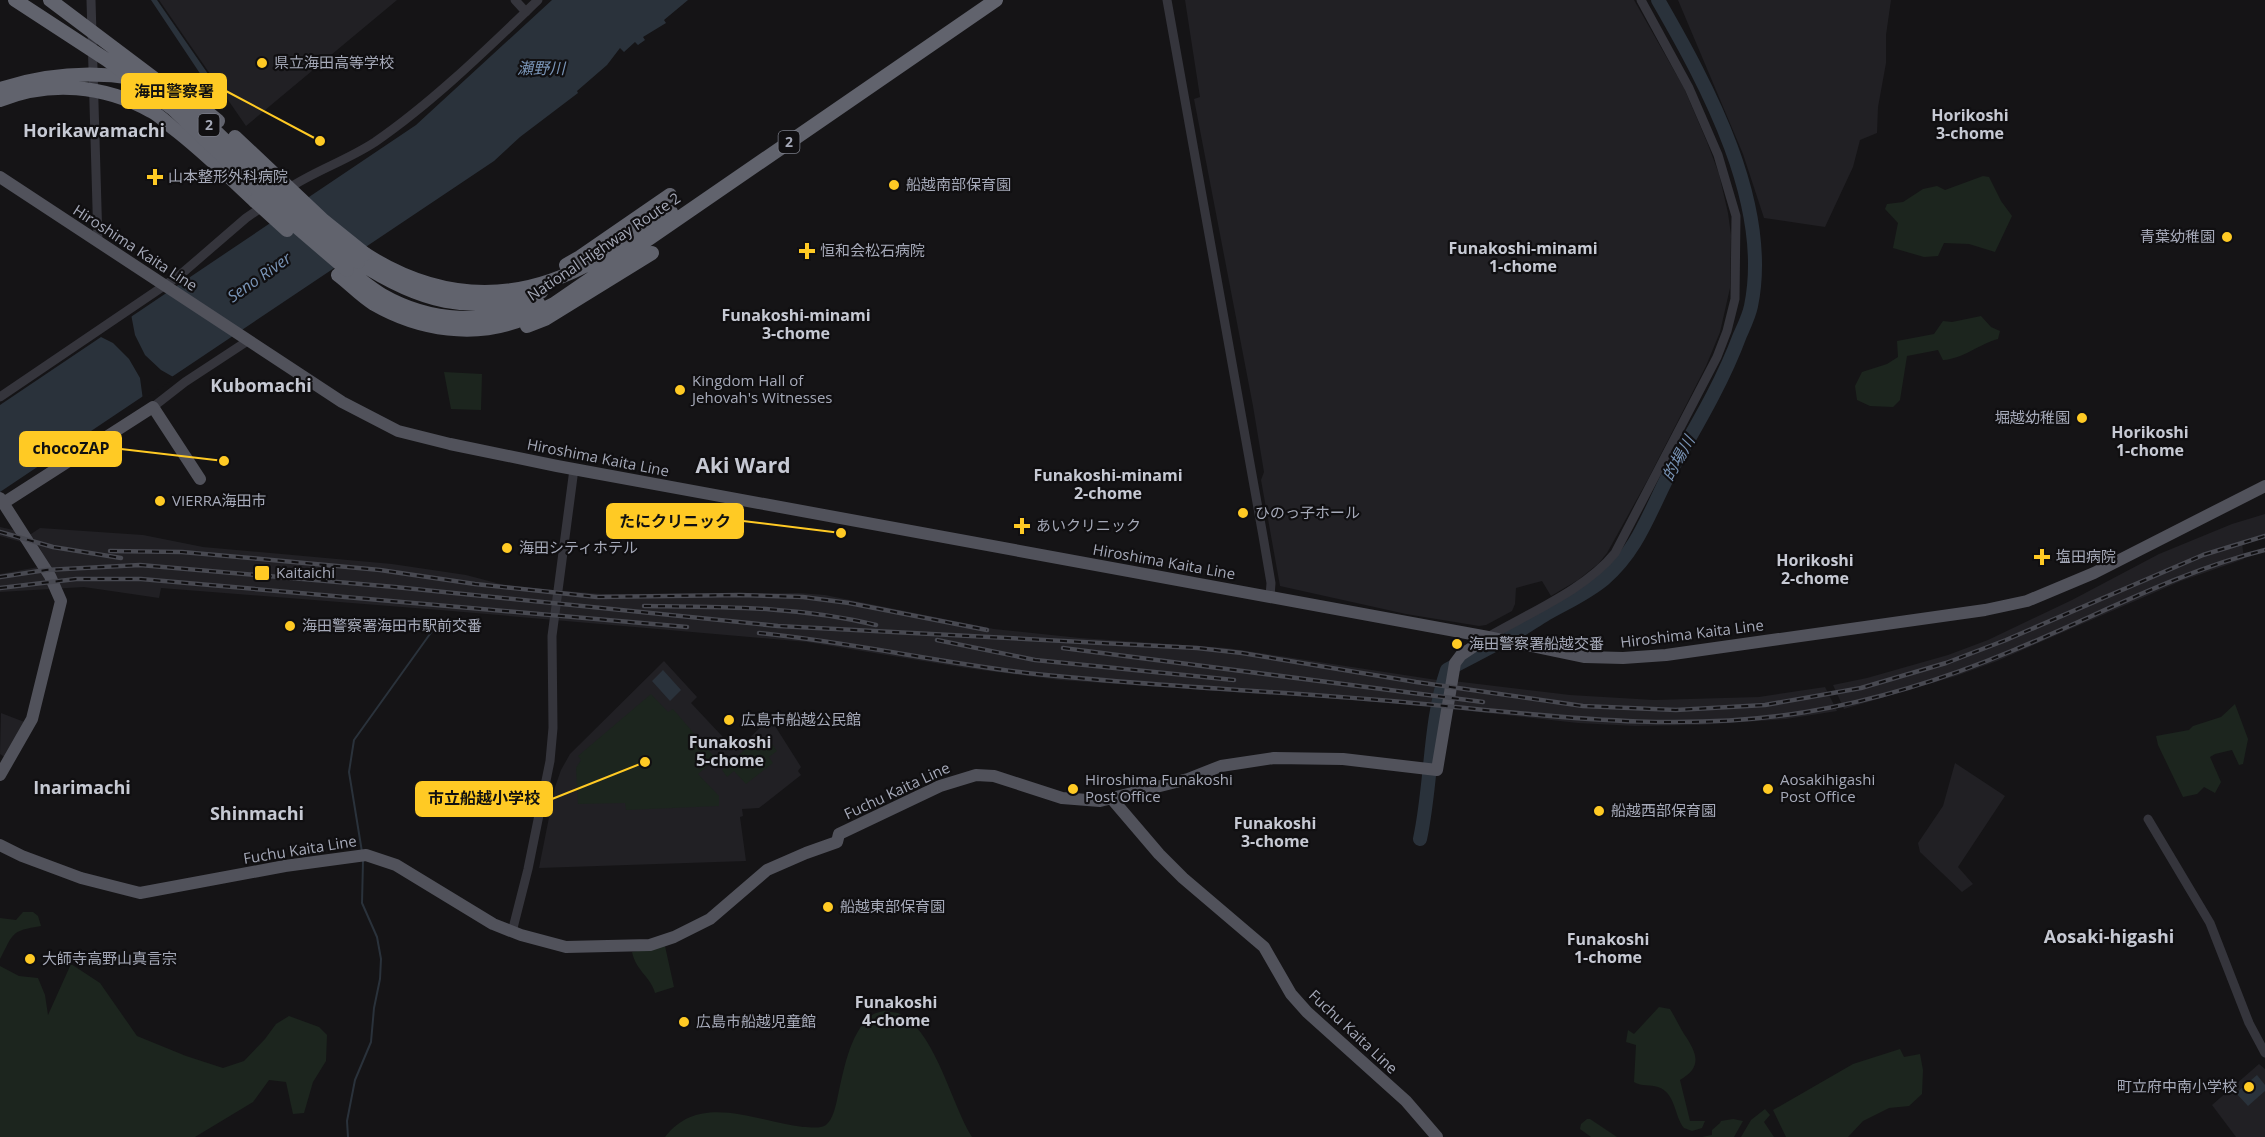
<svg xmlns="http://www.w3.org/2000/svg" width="2265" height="1137" viewBox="0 0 2265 1137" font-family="'Open Sans','Noto Sans JP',sans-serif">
<rect width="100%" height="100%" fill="#151416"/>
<!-- built -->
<path fill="#212024" d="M159,0H397L246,126Z
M1185,0H1634L1684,88L1707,142L1719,174L1728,213L1731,235L1730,288L1720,332L1706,366L1647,481L1607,553L1598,564L1578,580L1551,596L1542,581L1516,588L1515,604L1512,611L1486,625L1479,626L1406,614L1280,586L1261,480L1264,472L1253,406L1194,99L1200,97Z
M1678,0H1891L1886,35V63L1878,107L1877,133L1860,140L1853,167L1825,227L1764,218L1743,154Z
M2265,514V536L2242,543L2244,559L2181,581L1997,661L1956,676L1844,709L1833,685L1867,678L1948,655L1988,640L2072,600L2159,554L2232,524Z
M0,527L31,534L40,528L143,535L203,547L392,564L466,575L504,585L553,590L602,594L799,593L825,595L994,629L1080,638L1227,648L1437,680L1434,706L1060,680L966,668L807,642L440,610L161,588L159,598L84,587L0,592V574L49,565L39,547L0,536Z
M664,661L697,697L691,703L736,751L770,718L801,767L798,771L801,775L759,808L742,809L743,816L740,817L746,861L539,868L555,787L561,770L570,754Z
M1445,680L1570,695L1654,700L1759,697L1825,687L1837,711L1786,719L1700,725L1635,726L1578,723L1442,708Z
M1,713L27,723L6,758L0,754Z
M1955,763L2005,796L1958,867L1973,884L1962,892L1920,852L1918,843L1943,806Z
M2259,1064L2265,1069V1137H2236L2212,1105Z"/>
<!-- green -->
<path fill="#1c251e" d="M1983,176L1989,177L2001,201L2012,216L1995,252L1969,244L1944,243L1938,256L1924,257L1893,248L1898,223L1885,209L1887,204L1903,202L1923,189L1937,186L1945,190Z
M1981,316L1991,327L2000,331L1998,339C1979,344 1963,359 1943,360L1938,350L1907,356L1900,400L1893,407L1870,406L1857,400L1855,386L1862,372L1887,364L1898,357L1897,341L1934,334L1943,321L1952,322Z
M444,372L482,374L481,410L451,409Z
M651,694L668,712L673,709L716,759L698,774L719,796V806L626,810L625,803L578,804L576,768L581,760L578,756Z
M2235,704L2248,739L2243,764L2239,765L2232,750L2215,754L2210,757L2221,782L2215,793L2204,787L2197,794L2183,797L2158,745L2156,736L2189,730L2193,726L2221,717Z
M759,737H767L777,751L769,757L773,763L746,784L734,771L727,777L722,770Z
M23,912H33L38,916L41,926C10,931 14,933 0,959V918L16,920Z
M665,946L674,987L655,993C651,977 636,971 632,952Z
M71,964L100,983L137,1036L186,1056L223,1068L244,1061L265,1039L276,1024L289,1016L319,1027L327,1035L326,1061L313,1082L304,1113L293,1114L286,1082L269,1080L253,1102L195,1137H0V966L19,976L38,978L45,995L48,1015Z
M1659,1007L1670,1009C1675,1017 1679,1026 1684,1034C1697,1053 1703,1067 1680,1080L1690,1121H1705L1702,1128L1692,1131L1684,1128C1674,1116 1676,1093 1658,1087C1650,1084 1642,1087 1634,1082L1636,1045L1626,1042L1628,1030L1634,1034Z
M884,1011C888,1012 894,1012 898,1013C935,1029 951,1104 972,1137H665C700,1091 757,1122 803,1127C810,1127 820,1129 826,1125C833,1119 835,1108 837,1100C843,1074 849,1033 871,1016C874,1013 880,1012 884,1011Z
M1900,1049L1904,1057L1920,1054L1923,1070L1922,1094L1909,1106L1889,1108L1863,1121L1848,1137H1786L1773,1110L1853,1064Z
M1765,1109L1770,1115L1764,1122L1774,1137H1741L1751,1120Z
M1587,1119H1590L1617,1137H1591L1580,1129L1581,1124Z
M1733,1119L1743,1121L1734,1137H1702L1712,1135V1130L1720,1123L1721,1121Z"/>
<!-- water -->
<path fill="#2a323b" d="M151,0H157L226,100L223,102L213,93Z
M552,0H688L664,20L666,23L643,37L645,40L638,45L635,42L624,52L620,48L607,65L577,91L578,93L520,137L494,161L0,492V405L416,125Z
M663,670L681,690L670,701L652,681Z
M2257,1075L2265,1085V1091L2248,1106L2236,1093Z"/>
<!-- pier -->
<path fill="#151416" d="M131,314L135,335L145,355L161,370L175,378L143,400L140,378L129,359L113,343L99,336Z"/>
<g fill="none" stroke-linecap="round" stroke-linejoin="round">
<!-- stream -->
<path stroke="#2a323b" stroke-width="2" d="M362,852L349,772L354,740L440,620
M348,1137L347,1121L355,1080L371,1042L374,1008L380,979L381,959L377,937L362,903L363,861"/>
<!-- river -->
<path stroke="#2a323b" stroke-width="14" d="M1420,839C1432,783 1429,723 1447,670C1467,659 1488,649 1507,638C1520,631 1533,622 1546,614C1565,603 1586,594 1604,579C1640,549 1652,504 1674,465C1698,423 1723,381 1740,335C1744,326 1749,316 1751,306C1772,204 1707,85 1658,0"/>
<!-- minor -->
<path stroke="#35353c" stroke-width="9" d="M91,0L98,242
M515,0L526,12
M1167,0L1263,536L1271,583L1270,597
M286,190C314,171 346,161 375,142C433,102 487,49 538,0
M0,397L180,275L246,218L265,205
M153,407L185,382L249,340
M1488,637C1529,613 1586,589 1615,553L1717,357L1727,331L1735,299L1736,216L1718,155L1689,88L1641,0
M2148,819L2210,923L2249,1023L2265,1053
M512,932L528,869L550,761L553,728L552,636L574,469"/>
<!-- major -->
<path stroke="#51525b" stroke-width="12" d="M0,177L342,402L398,431L450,444L557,466L1488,637L1585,657L1623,658L1666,655L1985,610L2027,601L2094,573L2265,486
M0,498L50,576L61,601L32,719L0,775
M5,502L153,407L200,479
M1112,799L1159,854L1183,878L1264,947L1291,994L1307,1012L1406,1101L1437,1137
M0,845L22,856L81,878L140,893L285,866L366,855L396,865L493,924L521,935L566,947L650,945L674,937L710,919L767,870L806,853L837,842L839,834L940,786L976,775L994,776L1062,798L1100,801L1188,779L1221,766L1274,758L1343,759L1437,770L1455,663L1461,655L1488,637"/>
<!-- highway -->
<path stroke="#61636d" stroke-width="14" d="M0,89C43,75 89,71 134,78
M180,95L202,108L218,121
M0,100C50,80 104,85 151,111C159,115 166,122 173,128C202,150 228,176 255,201
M365,254C440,302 516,305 594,261C621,246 646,228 671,212
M358,262C418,301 470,317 541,292
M566,265L580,257L670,195
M347,270C359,278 370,288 382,295C431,323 486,325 538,303
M338,275C350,284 361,296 374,304C419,330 476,339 525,318C535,314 544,309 554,304L996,0
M527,326L545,319L652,253"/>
<defs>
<path id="rail" d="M0,532L53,547L121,558
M110,551L182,552L261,559L380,570L475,584L597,597L740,595L803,597L849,603L987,630
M0,577L46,570L140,565L395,587L778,626L1197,648L1242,653L1416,682L1583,706L1676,710L1765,705L1861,688L1946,663L2006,640L2203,555L2265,536
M0,588L76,579H141L687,627
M644,606C722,607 799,606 876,625
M759,633C849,642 937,662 1027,673C1155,687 1284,691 1413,703C1544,715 1676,734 1806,712C1878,700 1947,678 2014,650C2097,616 2177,572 2265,550
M937,640L1035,660L1234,680
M1063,648L1483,702"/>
</defs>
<!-- rail casing -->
<use href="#rail" stroke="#484951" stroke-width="4.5"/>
<!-- rail -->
<use href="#rail" stroke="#100f11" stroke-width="2" stroke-dasharray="7" stroke-linecap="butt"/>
<!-- highway-bridge -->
<path stroke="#61636d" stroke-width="14" d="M15,0L107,60L173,109L298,228L347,270
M50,0L159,82L209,125L302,215L358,262
M235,137L324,221L365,254
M255,201L287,230"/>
</g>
<!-- markers -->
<g fill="#ffca24" stroke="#100f11" stroke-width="2">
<circle cx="262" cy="63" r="6"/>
<path d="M152 168h6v6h6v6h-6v6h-6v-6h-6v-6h6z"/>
<circle cx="894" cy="185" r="6"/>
<circle cx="2227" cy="237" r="6"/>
<path d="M804 242h6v6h6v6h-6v6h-6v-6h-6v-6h6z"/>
<circle cx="680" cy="390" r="6"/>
<circle cx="2082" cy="418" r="6"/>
<circle cx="160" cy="501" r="6"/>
<circle cx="1243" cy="513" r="6"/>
<path d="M1019 517h6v6h6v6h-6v6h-6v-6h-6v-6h6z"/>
<circle cx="507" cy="548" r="6"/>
<path d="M2039 548h6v6h6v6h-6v6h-6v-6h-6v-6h6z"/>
<rect x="254" y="565" width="16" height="16" rx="3"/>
<circle cx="290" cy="626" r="6"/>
<circle cx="1457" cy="644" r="6"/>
<circle cx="729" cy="720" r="6"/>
<circle cx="1073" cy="789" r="6"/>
<circle cx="1768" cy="789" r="6"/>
<circle cx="1599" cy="811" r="6"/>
<circle cx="828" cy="907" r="6"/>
<circle cx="30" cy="959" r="6"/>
<circle cx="684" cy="1022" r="6"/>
<circle cx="2249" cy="1087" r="6"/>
</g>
<g text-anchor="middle" stroke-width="4.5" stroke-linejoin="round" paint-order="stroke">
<!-- shield labels -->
<g fill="#100f11" stroke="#787b86" stroke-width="1.5">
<rect x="198.5" y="114" width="21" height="22" rx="4.5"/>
<rect x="778.5" y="131" width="21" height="22" rx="4.5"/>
</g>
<g font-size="14" font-weight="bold" fill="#a5a9b8">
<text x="209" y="130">2</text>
<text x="789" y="147">2</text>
</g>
<!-- poi labels -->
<g font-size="15" fill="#a5a9b8" stroke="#100f11" text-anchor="start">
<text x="274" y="68">県立海田高等学校</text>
<text x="168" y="182">山本整形外科病院</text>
<text x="906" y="190">船越南部保育園</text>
<text x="2215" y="242" text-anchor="end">青葉幼稚園</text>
<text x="820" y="256">恒和会松石病院</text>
<text x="692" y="386">Kingdom Hall of<tspan x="692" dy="17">Jehovah's Witnesses</tspan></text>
<text x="2070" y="423" text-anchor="end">堀越幼稚園</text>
<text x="172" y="506">VIERRA海田市</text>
<text x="1255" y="518">ひのっ子ホール</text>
<text x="1036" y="531">あいクリニック</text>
<text x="519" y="553">海田シティホテル</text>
<text x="2056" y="562">塩田病院</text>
<text x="276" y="578">Kaitaichi</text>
<text x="302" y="631">海田警察署海田市駅前交番</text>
<text x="1469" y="649">海田警察署船越交番</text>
<text x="741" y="725">広島市船越公民館</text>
<text x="1085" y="785">Hiroshima Funakoshi<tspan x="1085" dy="17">Post Office</tspan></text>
<text x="1780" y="785">Aosakihigashi<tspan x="1780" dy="17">Post Office</tspan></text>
<text x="1611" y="816">船越西部保育園</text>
<text x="840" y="912">船越東部保育園</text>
<text x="42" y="964">大師寺高野山真言宗</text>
<text x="696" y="1027">広島市船越児童館</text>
<text x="2237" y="1092" text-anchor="end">町立府中南小学校</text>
</g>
<!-- street labels -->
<g font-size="15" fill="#a5a9b8" stroke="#100f11">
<text transform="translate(604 247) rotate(-34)" y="5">National Highway Route 2</text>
<text transform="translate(135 248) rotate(33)" y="5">Hiroshima Kaita Line</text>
<text transform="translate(598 458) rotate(11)" y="5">Hiroshima Kaita Line</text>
<text transform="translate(1164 562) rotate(10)" y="5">Hiroshima Kaita Line</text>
<text transform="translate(1692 634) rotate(-7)" y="5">Hiroshima Kaita Line</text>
<text transform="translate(897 791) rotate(-25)" y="5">Fuchu Kaita Line</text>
<text transform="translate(300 850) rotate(-9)" y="5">Fuchu Kaita Line</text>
<text transform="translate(1353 1032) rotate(43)" y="5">Fuchu Kaita Line</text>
</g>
<!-- water labels -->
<g font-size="16" font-style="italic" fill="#7994b6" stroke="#100f11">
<text x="541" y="74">瀬野川</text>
<text transform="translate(259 277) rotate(-35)" y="6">Seno River</text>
<text transform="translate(1678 458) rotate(-61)" y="6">的場川</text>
</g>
<!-- neighbourhood labels -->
<g font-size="16" font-weight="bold" fill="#c6c9d3" stroke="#100f11">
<text x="1970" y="121">Horikoshi<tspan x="1970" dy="18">3-chome</tspan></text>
<text x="1523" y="254">Funakoshi-minami<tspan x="1523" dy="18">1-chome</tspan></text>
<text x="796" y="321">Funakoshi-minami<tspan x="796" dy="18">3-chome</tspan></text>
<text x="2150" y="438">Horikoshi<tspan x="2150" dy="18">1-chome</tspan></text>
<text x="1108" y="481">Funakoshi-minami<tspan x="1108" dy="18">2-chome</tspan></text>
<text x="1815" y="566">Horikoshi<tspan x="1815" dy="18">2-chome</tspan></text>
<text x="730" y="748">Funakoshi<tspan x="730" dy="18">5-chome</tspan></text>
<text x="1275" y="829">Funakoshi<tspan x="1275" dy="18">3-chome</tspan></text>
<text x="1608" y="945">Funakoshi<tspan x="1608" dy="18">1-chome</tspan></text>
<text x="896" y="1008">Funakoshi<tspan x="896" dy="18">4-chome</tspan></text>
</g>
<!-- quarter labels -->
<g font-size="18" font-weight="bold" fill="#c6c9d3" stroke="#100f11">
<text x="94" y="137">Horikawamachi</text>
<text x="261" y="392">Kubomachi</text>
<text x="82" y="794">Inarimachi</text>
<text x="257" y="820">Shinmachi</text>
<text x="2109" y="943">Aosaki-higashi</text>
</g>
<!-- district labels -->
<g font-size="21" font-weight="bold" fill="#c6c9d3" stroke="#100f11">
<text x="743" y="473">Aki Ward</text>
</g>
</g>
<!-- callouts -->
<path fill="none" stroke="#ffca24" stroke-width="2" d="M320 141L226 91M224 461L121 449M841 533L743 521M645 762L552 799"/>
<g fill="#ffca24" stroke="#100f11" stroke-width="2">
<circle cx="320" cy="141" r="6"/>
<circle cx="224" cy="461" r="6"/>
<circle cx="841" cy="533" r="6"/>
<circle cx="645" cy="762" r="6"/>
</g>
<g fill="#ffca24" stroke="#ffca24" stroke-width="2">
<rect x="122" y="74" width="104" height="34" rx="6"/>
<rect x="20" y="432" width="101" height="34" rx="6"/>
<rect x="607" y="504" width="136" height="34" rx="6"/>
<rect x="416" y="782" width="136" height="34" rx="6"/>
</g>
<g font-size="16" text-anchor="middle" font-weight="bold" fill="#111">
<text x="174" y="97">海田警察署</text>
<text x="71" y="454">chocoZAP</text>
<text x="675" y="527">たにクリニック</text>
<text x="484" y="804">市立船越小学校</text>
</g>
</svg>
